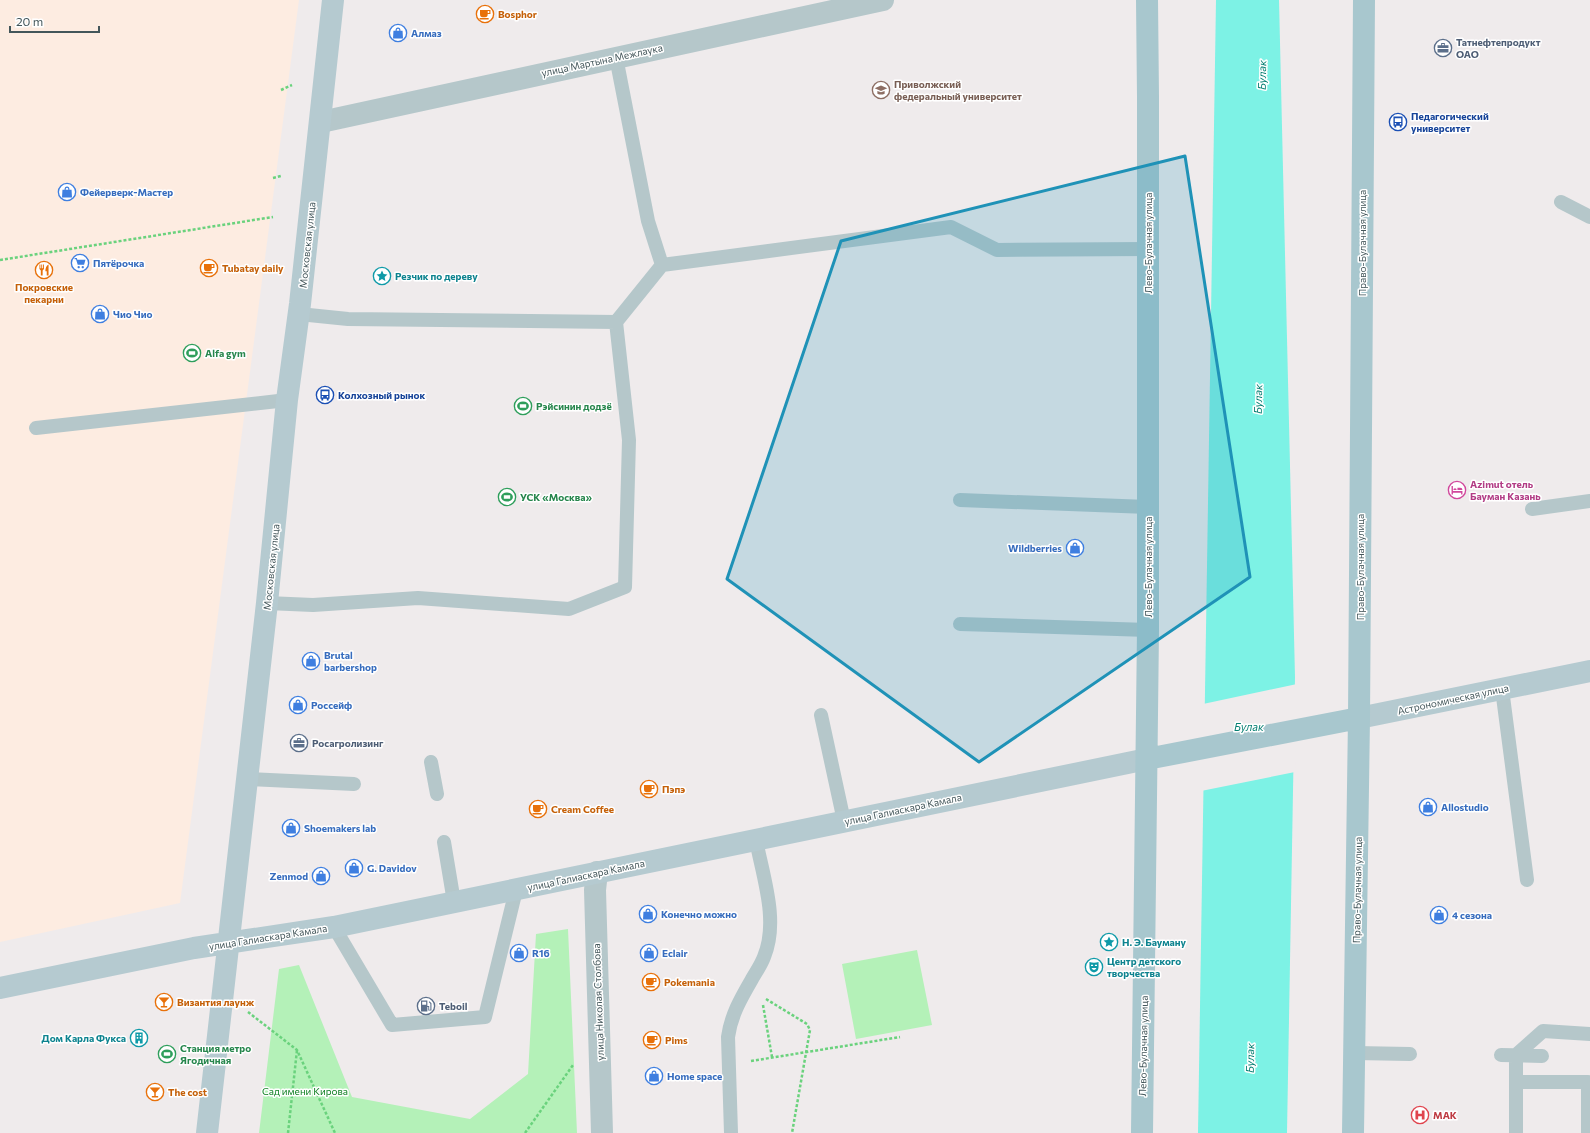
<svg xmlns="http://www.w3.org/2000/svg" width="1590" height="1133" viewBox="0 0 1590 1133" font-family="Commissioner,sans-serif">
<rect width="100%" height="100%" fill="#efebec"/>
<!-- commercial -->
<path fill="#fdece1" d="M0,0H299L180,903L0,942Z"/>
<!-- green -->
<path fill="#b4f1b8" d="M568,929L577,1133H259L279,969L299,965L352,1097L470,1119L528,1074L536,934Z
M917,950L932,1025L856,1039L842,964Z"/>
<!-- water -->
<path fill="#7df2e5" d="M1216,0H1279L1295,677L1287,1133H1198Z"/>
<!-- pier -->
<path fill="#efebec" d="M1297,684L1295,772L1201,791L1203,704Z"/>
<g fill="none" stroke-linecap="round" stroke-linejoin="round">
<!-- path -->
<path stroke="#6ad27d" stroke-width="2.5" stroke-dasharray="3 2" stroke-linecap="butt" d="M281,90L292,85
M273,178L281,176
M0,260L273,217
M766,999L807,1024L810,1030L792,1133
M763,1005L772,1057
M248,1012L297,1050L335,1133
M751,1061L900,1037
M288,1133L297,1050
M525,1133L573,1065"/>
<!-- lane -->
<path stroke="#b5c7ca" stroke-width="14" d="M616,57L648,221L662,265
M1561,202L1590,217
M299,314L348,319L616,322
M36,428L287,400
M960,500L1148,507
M1532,509L1590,501
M267,603L313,605L418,598L569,609L625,587L629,440L616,322L662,265L951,227L997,250L1148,249
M960,624L1148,630
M1502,689L1527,880
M821,715L844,821
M431,762L437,794
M247,779L354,784
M444,842L454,902
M334,927L392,1025L485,1017L516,890
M1355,1053L1410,1054
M1501,1055L1542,1056
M1517,1082H1588V1133
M731,1133L728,1037C731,1015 741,998 752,979C756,972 761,965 764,957C779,921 763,877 756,840
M1516,1133V1055L1543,1031L1590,1034"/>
<!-- street -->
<path stroke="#b5c7ca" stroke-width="22" d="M321,122L883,0
M597,872L595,890L602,1133"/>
<!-- secondary -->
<path stroke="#b5cad0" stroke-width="22" d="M1359,718L1590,671
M0,988L194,948L334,927L1147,759
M207,1133L267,603L287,400L300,304L333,0"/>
<!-- primary -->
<path stroke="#a8c7ce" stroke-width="22" d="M1147,759L1359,718
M1142,1133L1148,630V97L1147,0
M1353,1133L1359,718L1364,0"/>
</g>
<!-- marked area -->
<path fill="#1f92b7" fill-opacity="0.2" stroke="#1f92b7" stroke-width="3" stroke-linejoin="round" d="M1185,156L1250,577L979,762L727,579L841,241Z"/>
<!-- icons -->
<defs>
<symbol id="cafe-ring" viewBox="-11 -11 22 22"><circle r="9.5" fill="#fff" stroke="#e8710a" stroke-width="1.5"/><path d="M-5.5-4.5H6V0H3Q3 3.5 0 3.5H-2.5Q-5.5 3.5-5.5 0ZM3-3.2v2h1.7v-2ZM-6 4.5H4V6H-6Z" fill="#e8710a"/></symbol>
<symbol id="shop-ring" viewBox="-11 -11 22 22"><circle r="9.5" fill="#fff" stroke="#3f7fe0" stroke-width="1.5"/><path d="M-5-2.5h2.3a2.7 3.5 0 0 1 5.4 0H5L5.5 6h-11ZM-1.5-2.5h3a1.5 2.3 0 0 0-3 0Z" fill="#3f7fe0"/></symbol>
<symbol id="office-ring" viewBox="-11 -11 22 22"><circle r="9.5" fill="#fff" stroke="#5c6f8a" stroke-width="1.5"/><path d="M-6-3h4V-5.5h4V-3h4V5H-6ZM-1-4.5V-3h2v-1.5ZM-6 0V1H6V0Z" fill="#5c6f8a"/></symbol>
<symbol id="university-ring" viewBox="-11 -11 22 22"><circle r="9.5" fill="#fff" stroke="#8d6e63" stroke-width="1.5"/><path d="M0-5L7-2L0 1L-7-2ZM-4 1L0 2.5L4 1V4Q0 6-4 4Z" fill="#8d6e63"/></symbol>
<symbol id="bus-ring" viewBox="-11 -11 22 22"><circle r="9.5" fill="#fff" stroke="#1a4fb4" stroke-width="1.5"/><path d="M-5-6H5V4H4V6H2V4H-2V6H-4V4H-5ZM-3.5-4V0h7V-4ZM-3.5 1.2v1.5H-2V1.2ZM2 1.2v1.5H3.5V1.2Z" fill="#1a4fb4"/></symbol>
<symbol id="supermarket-ring" viewBox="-11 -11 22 22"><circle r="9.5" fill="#fff" stroke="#3f7fe0" stroke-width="1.5"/><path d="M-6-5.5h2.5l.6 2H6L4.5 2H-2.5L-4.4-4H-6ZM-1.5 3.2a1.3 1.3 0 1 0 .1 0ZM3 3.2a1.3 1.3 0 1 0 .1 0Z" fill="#3f7fe0"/></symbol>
<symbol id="restaurant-ring" viewBox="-11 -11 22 22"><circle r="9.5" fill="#fff" stroke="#e8710a" stroke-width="1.5"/><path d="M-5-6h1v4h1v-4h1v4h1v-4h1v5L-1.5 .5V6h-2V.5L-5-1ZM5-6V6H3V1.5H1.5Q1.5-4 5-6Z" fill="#e8710a"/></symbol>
<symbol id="sight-ring" viewBox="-11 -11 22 22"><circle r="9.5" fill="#fff" stroke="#0f9aa8" stroke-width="1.5"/><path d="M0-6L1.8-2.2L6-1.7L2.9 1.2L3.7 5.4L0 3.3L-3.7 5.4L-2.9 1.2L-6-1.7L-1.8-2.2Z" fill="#0f9aa8"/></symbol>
<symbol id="stadium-ring" viewBox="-11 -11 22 22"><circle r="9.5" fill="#fff" stroke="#2e9e5b" stroke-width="1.5"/><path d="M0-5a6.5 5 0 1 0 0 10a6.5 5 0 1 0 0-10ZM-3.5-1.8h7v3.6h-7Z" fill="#2e9e5b"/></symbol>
<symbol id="hotel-ring" viewBox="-11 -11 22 22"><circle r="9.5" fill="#fff" stroke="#d1479c" stroke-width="1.5"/><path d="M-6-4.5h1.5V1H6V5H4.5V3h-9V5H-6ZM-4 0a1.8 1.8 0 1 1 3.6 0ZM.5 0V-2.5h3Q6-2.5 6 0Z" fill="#d1479c"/></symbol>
<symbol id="theatre-ring" viewBox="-11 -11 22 22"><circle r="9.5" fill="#fff" stroke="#0f9aa8" stroke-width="1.5"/><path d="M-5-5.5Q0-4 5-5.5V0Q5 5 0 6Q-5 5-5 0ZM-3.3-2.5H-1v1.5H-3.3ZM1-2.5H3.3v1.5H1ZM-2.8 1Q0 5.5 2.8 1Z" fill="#0f9aa8"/></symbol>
<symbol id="bar-ring" viewBox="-11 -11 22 22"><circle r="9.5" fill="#fff" stroke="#e8710a" stroke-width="1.5"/><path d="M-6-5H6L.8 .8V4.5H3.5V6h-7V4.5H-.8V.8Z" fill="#e8710a"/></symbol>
<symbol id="fuel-ring" viewBox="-11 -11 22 22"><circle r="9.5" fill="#fff" stroke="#5c6f8a" stroke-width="1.5"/><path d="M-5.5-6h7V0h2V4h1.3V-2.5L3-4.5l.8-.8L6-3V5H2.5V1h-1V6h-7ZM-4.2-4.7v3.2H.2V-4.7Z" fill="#5c6f8a"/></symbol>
<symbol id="building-ring" viewBox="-11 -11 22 22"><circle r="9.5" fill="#fff" stroke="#0f9aa8" stroke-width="1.5"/><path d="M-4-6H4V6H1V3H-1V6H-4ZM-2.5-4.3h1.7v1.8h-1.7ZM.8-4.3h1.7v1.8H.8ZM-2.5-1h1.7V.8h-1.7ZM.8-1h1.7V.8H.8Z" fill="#0f9aa8"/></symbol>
<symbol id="hospital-ring" viewBox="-11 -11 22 22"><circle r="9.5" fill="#fff" stroke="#e0444e" stroke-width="1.5"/><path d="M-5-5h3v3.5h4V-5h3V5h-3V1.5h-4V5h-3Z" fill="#e0444e"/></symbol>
</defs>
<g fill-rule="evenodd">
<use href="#cafe-ring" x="475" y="4" width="20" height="20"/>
<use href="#shop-ring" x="388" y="23" width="20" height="20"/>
<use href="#office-ring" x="1433" y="38" width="20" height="20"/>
<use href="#university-ring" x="871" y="80" width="20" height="20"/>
<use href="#bus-ring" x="1388" y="112" width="20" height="20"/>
<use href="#shop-ring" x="57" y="182" width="20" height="20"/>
<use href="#supermarket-ring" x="70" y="253" width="20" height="20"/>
<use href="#cafe-ring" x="199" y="258" width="20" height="20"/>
<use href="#restaurant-ring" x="34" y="260" width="20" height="20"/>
<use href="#sight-ring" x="372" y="266" width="20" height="20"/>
<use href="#shop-ring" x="90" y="304" width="20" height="20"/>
<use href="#stadium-ring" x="182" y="343" width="20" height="20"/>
<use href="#bus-ring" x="315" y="385" width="20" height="20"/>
<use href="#stadium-ring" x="513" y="396" width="20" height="20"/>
<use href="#hotel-ring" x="1447" y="480" width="20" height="20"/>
<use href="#stadium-ring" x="497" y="487" width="20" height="20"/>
<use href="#shop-ring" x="1065" y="538" width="20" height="20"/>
<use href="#shop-ring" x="301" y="651" width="20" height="20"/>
<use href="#shop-ring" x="288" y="695" width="20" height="20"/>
<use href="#office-ring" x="289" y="733" width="20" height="20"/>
<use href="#cafe-ring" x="639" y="779" width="20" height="20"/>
<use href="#shop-ring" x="1418" y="797" width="20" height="20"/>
<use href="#cafe-ring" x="528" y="799" width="20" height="20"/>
<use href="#shop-ring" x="281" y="818" width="20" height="20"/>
<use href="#shop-ring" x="344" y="858" width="20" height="20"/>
<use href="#shop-ring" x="311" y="866" width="20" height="20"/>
<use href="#shop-ring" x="638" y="904" width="20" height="20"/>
<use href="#shop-ring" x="1429" y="905" width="20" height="20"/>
<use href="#sight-ring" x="1099" y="932" width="20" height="20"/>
<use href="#shop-ring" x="509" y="943" width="20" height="20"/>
<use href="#shop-ring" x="639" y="943" width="20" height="20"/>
<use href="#theatre-ring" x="1084" y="957" width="20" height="20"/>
<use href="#cafe-ring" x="641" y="972" width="20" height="20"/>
<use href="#bar-ring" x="154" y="992" width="20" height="20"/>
<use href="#fuel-ring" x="416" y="996" width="20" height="20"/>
<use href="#building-ring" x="129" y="1028" width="20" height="20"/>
<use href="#cafe-ring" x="642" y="1030" width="20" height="20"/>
<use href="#stadium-ring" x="157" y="1044" width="20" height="20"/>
<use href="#shop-ring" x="644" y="1066" width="20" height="20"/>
<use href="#bar-ring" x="145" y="1082" width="20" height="20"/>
<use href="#hospital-ring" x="1410" y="1105" width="20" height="20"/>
</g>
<g text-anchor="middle" stroke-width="3" stroke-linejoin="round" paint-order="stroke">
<!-- food labels -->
<g font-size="10" font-weight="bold" fill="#c56008" stroke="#fff" text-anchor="start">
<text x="498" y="18">Bosphor</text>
<text x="222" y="272">Tubatay daily</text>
<text x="44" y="291" text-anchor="middle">Покровские<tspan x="44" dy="12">пекарни</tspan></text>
<text x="662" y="793">Пэпэ</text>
<text x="551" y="813">Cream Coffee</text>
<text x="664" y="986">Pokemania</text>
<text x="177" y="1006">Византия лаунж</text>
<text x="665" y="1044">Pims</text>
<text x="168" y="1096">The cost</text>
</g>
<!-- shop labels -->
<g font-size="10" font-weight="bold" fill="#366cbe" stroke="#fff" text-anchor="start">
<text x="411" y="37">Алмаз</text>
<text x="80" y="196">Фейерверк-Мастер</text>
<text x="93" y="267">Пятёрочка</text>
<text x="113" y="318">Чио Чио</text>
<text x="1062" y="552" text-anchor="end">Wildberries</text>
<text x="324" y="659">Brutal<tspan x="324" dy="12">barbershop</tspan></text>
<text x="311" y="709">Россейф</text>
<text x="1441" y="811">Allostudio</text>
<text x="304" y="832">Shoemakers lab</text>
<text x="367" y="872">G. Davidov</text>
<text x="308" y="880" text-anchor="end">Zenmod</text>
<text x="661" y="918">Конечно можно</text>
<text x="1452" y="919">4 сезона</text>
<text x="532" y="957">R16</text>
<text x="662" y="957">Eclair</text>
<text x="667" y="1080">Home space</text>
</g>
<!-- service labels -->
<g font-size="10" font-weight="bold" fill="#4e5e75" stroke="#fff" text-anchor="start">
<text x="1456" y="46">Татнефтепродукт<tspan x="1456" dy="12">ОАО</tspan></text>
<text x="312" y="747">Росагролизинг</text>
<text x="439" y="1010">Teboil</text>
</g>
<!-- street labels -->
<g font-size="10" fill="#43565a" stroke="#fff">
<text transform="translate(602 60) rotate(-12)" y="4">улица Мартына Межлаука</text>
<text transform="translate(1148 243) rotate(-90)" y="4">Лево-Булачная улица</text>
<text transform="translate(1362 243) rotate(-90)" y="4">Право-Булачная улица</text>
<text transform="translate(307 245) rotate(-84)" y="4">Московская улица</text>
<text transform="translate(271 567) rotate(-84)" y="4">Московская улица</text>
<text transform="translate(1148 567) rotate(-90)" y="4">Лево-Булачная улица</text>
<text transform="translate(1360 567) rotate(-90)" y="4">Право-Булачная улица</text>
<text transform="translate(1453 699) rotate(-12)" y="4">Астрономическая улица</text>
<text transform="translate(903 809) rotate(-12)" y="4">улица Галиаскара Камала</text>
<text transform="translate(586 875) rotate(-12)" y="4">улица Галиаскара Камала</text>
<text transform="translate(1357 890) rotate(-89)" y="4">Право-Булачная улица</text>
<text transform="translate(268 937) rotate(-9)" y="4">улица Галиаскара Камала</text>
<text transform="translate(598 1002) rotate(-92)" y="4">улица Николая Столбова</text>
<text transform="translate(1143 1046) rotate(-89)" y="4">Лево-Булачная улица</text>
</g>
<!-- education labels -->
<g font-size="10" font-weight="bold" fill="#785e54" stroke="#fff" text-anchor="start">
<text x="894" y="88">Приволжский<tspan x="894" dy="12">федеральный университет</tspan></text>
</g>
<!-- transit labels -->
<g font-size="10" font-weight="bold" fill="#164399" stroke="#fff" text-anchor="start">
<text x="1411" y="120">Педагогический<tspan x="1411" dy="12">университет</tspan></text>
<text x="338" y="399">Колхозный рынок</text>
</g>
<!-- culture labels -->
<g font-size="10" font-weight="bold" fill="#0d838f" stroke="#fff" text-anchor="start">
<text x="395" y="280">Резчик по дереву</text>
<text x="1122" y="946">Н. Э. Бауману</text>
<text x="1107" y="965">Центр детского<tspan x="1107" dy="12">творчества</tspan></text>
<text x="126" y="1042" text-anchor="end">Дом Карла Фукса</text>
</g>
<!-- leisure labels -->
<g font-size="10" font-weight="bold" fill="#27864d" stroke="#fff" text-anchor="start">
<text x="205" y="357">Alfa gym</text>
<text x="536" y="410">Рэйсинин додзё</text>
<text x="520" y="501">УСК «Москва»</text>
<text x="180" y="1052">Станция метро<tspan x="180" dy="12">Ягодичная</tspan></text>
</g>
<!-- hotel labels -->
<g font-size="10" font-weight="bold" fill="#b23c85" stroke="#fff" text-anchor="start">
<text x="1470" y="488">Azimut отель<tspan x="1470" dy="12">Бауман Казань</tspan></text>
</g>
<!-- park labels -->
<g font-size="10" fill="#0f8023" stroke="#fff">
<text x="305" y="1095">Сад имени Кирова</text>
</g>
<!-- health labels -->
<g font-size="10" font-weight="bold" fill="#be3a42" stroke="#fff" text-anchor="start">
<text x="1433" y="1119">МАК</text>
</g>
<!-- water labels -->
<g font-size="11" font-style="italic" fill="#067f72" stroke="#fff">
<text transform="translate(1262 75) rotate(-89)" y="4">Булак</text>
<text transform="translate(1258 399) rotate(-89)" y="4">Булак</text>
<text x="1249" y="731">Булак</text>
<text transform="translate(1250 1058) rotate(-89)" y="4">Булак</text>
</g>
</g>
<!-- scale -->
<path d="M10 26v6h89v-6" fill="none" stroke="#43565a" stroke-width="2"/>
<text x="16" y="26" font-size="12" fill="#43565a" stroke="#ffffff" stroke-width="3" paint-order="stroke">20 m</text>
</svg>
